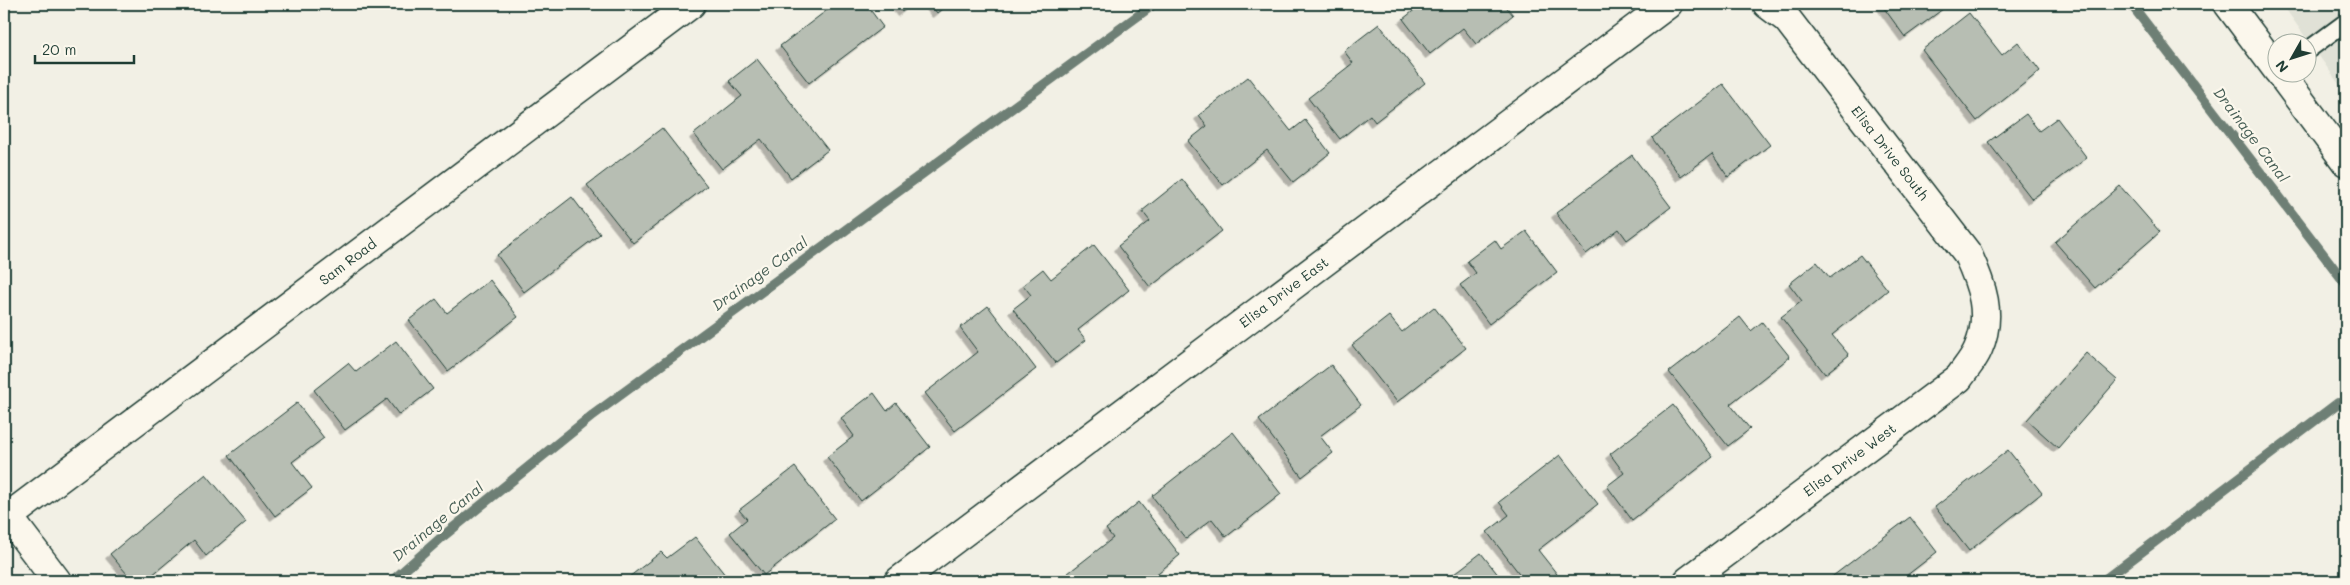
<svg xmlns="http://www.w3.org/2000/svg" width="2350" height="585" viewBox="0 0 2350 585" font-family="Mali,sans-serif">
<defs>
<filter id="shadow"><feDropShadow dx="-4.5" dy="4.5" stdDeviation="0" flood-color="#0004"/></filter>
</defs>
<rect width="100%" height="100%" fill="#f2f0e5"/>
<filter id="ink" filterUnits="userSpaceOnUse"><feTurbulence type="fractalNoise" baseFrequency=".02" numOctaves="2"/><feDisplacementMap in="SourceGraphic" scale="10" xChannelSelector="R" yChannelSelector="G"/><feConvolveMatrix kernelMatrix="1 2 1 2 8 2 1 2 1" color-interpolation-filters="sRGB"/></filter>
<g filter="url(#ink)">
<!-- built -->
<path fill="#e0e1d6" d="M2282,4H2346V94Z"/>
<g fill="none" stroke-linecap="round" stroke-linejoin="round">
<!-- stream -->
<path stroke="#6e7f75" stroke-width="10" d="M2131,4L2346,284
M392,581L442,537L593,415L1154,4
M2103,581L2338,403"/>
</g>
<!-- building -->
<path fill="#b7beb3" stroke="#1f3d34" filter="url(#shadow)" d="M835,4H866L883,27L809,83L780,46Z
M896,4H912L902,12Z
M930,4H948L937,13Z
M1422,4H1504L1513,15L1476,44L1463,28L1430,54L1403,19Z
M1881,4H1939L1943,9L1905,37Z
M1969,13L2002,55L2018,42L2040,71L1977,121L1922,50Z
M1379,24L1425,83L1375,122L1370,115L1340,139L1308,98L1353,63L1344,51Z
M757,59L828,150L791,178L761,139L722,169L694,134L742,96L729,81Z
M1248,77L1291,131L1305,120L1330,153L1293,182L1267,150L1223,185L1188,141L1207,126L1199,115Z
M1723,84L1770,145L1728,177L1712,154L1681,177L1652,138Z
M2026,114L2039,131L2057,118L2087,158L2032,199L1988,142Z
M662,128L707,186L633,243L587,185Z
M1632,155L1671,207L1627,240L1619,229L1586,254L1556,213Z
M1182,179L1222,231L1150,287L1118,246L1150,221L1142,211Z
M2120,186L2160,232L2095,288L2055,242Z
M572,197L600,234L524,292L497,255Z
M1526,231L1557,272L1489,324L1460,285L1476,273L1467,261L1495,240L1501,249Z
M1094,245L1129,290L1078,330L1086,340L1056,363L1013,309L1031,295L1023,285L1043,269L1051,279Z
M1860,255L1888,290L1832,335L1849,355L1825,374L1781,317L1802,301L1789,284L1817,262L1830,278Z
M490,280L518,317L448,371L409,320L436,299L447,313Z
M988,306L1036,369L955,431L925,393L978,352L960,328Z
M1434,307L1466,348L1397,402L1352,345L1389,316L1402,332Z
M1740,317L1751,331L1762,322L1790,357L1730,404L1750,429L1728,446L1669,372Z
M396,341L433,389L399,415L387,399L345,430L314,390L348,363L356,372Z
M2086,353L2117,380L2058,448L2027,420Z
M1331,365L1361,405L1320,436L1333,453L1302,477L1259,420Z
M874,393L887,411L896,403L930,447L861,501L827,457L854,436L841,418Z
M297,403L324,438L292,462L312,488L275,516L229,455Z
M1673,405L1713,457L1632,520L1607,486L1624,473L1610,454Z
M1233,432L1281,494L1226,537L1212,519L1186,539L1152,496Z
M2008,450L2042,493L1969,551L1935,507Z
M1560,455L1598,504L1538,550L1557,574L1548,581H1525L1487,532L1509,515L1499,502Z
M795,467L835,519L764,575L730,533L747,519L739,510Z
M206,474L246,522L206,556L194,540L145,581H133L110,554Z
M1139,502L1180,555L1148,581H1066L1063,577L1113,538L1106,529Z
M1910,517L1937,552L1906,576L1910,581H1831L1829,579Z
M695,537L730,581H624L661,552L667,558Z
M1481,553L1503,581H1445Z"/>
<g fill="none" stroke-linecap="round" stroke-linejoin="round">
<defs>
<path id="service" d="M2308,50L2346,22"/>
<g id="minor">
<path id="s1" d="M4,520L691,4"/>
<path id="s2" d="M899,581L1668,4"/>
<path id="s3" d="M1688,581L1959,378C1965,369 1974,359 1978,349C1993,315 1982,285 1967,253L1787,19L1767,4"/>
</g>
<path id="tertiary" d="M2228,4L2278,71
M2279,72L2346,162
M4,511L57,581"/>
</defs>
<!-- service casing -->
<use href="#service" stroke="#1f3d34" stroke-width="20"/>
<!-- minor casing -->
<use href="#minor" stroke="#1f3d34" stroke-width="31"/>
<!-- tertiary casing -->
<use href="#tertiary" stroke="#1f3d34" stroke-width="31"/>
<!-- service -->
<use href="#service" stroke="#fbf7ec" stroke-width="16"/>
<!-- minor -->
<use href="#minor" stroke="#fbf7ec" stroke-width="28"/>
<!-- tertiary -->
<use href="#tertiary" stroke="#fbf7ec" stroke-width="28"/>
</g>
</g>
<g text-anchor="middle" stroke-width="4.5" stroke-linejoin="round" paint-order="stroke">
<!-- street labels -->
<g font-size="14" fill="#1f3d34" stroke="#fbf7ec">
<text transform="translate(1890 153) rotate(52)" y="5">Elisa Drive South</text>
<text dy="5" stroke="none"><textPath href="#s1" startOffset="430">Sam Road</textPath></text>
<text dy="5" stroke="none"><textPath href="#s2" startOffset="481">Elisa Drive East</textPath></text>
<text dy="5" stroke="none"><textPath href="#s3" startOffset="202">Elisa Drive West</textPath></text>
</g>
<!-- water labels -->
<g font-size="15" font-style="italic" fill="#465e55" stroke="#fbf7ec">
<text transform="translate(2251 135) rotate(53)" y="5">Drainage Canal</text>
<text transform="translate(760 274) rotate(-36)" y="5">Drainage Canal</text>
<text transform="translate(438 522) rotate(-40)" y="5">Drainage Canal</text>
</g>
</g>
<!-- margin -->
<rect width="2350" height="585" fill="none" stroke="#fbf7ec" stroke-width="20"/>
<rect x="10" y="10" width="2330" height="565" fill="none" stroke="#1f3d34" stroke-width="2" filter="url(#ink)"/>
<!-- north arrow -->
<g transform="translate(2292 58) rotate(231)"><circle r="24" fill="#fbf7ec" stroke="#a3ada2"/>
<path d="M0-4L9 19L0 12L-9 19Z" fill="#1f3d34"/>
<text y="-8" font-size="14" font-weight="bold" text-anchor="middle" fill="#1f3d34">N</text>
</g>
<!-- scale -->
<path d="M35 55v8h99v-8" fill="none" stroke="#1f3d34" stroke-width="2.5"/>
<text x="42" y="55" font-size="15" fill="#1f3d34" stroke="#fbf7ec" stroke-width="4" paint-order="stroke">20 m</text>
</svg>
